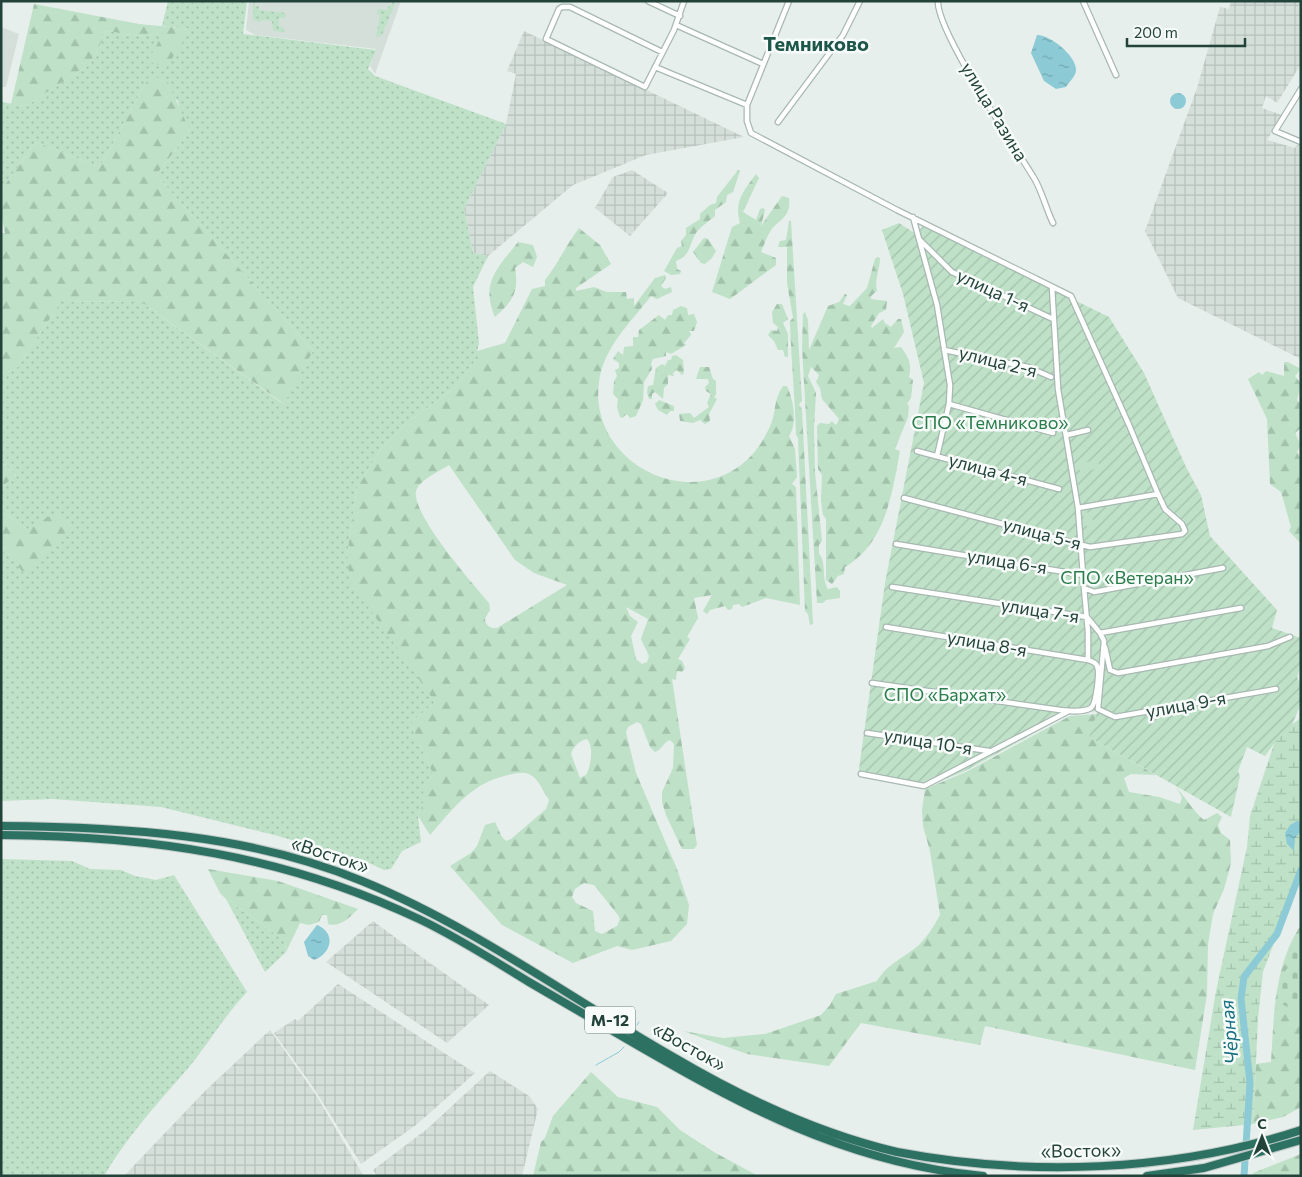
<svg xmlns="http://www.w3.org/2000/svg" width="1302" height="1177" viewBox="0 0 1302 1177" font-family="Commissioner,sans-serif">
<defs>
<pattern id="industrial-grid" width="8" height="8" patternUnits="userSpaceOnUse" patternTransform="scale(1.25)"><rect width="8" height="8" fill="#d4dfda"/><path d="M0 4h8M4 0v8" fill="none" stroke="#b6c1bc"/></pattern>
<pattern id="grass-dots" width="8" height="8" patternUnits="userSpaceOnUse" patternTransform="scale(1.25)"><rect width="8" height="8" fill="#bee1c7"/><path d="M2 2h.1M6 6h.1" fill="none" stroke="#a3c2ac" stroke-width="1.8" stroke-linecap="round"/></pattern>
<pattern id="forest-firs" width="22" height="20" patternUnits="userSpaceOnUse" patternTransform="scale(1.25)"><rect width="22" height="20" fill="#bee1c7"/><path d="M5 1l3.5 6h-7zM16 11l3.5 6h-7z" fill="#a3c2ac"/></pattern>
<pattern id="wetland-marsh" width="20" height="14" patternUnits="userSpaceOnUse" patternTransform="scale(1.25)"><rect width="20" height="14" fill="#bee1c7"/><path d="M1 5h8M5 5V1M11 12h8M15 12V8" fill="none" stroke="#a3c2ac"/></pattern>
<pattern id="cemetery-stones" width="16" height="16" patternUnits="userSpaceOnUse" patternTransform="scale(1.25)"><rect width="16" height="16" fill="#bee1c7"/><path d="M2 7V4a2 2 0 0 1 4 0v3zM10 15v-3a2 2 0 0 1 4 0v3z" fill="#a3c2ac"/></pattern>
<pattern id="garden-furrows" width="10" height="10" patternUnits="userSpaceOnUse" patternTransform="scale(1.25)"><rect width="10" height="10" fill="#bee1c7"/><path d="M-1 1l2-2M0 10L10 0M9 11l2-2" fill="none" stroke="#a3c2ac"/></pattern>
<pattern id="water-ripples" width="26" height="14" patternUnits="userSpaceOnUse" patternTransform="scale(1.25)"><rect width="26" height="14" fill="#8ccbd6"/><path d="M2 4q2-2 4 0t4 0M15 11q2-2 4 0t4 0" fill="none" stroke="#72a6af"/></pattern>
</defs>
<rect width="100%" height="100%" fill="#e6efeb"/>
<!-- built -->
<path fill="#d4dfda" d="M249,1H401L375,74L370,66L376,49L255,35L246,30Z
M1,27L19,34L6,87H1Z"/>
<!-- industrial -->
<path fill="url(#industrial-grid)" d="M1231,1H1301V64L1277,103L1266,96L1262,108L1282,115L1267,140L1295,148L1297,145L1301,146V359L1178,298L1145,231L1197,88L1220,7L1229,9Z
M524,31L744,137L646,155L573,185L488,256L473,253L464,209L506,124L516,74L507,71Z
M632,170L668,193L630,236L595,208L613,177Z
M373,921L430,963L489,1005L447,1043L326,962Z
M338,984L475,1073L416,1125L361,1164L313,1087L274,1033L295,1019L298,1021Z
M270,1030L316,1095L363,1175L124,1176L205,1091Z
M490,1071L529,1096L538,1109L522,1176H377L373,1170L427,1129Z"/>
<!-- grass -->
<path fill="url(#grass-dots)" d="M168,1H247L243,34L376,50L368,69L375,76L506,124L464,209L473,253L488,256L473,287L479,343L475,361L455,388L409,421L381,449L357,488L347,555L435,702L412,722V727L433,774L423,788V803L418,816L421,842L402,851L391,869L384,870L367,862L278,836L161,807L53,799L1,801V544L26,575L27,529L1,511V488L16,475L1,462V374L16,369L61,302L140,301L283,404L313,351L156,175L190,131L179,109L178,101L149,77L100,167L36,142L1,190V102L26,106L90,64L107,31L138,36L191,29L162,26Z
M253,1H255V6H259V10L286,13L285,18H279V27L284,28L285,32L273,31L272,21L263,20L259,22L253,20Z
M393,1H396L382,35L376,37L380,15L377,14L378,9L388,10V6H391Z
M1,859L72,861L90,869L121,870L135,876L156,880L174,875L247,992C223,1017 206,1048 184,1073C155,1106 126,1138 104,1176H1Z
M226,899L285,941L286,952L265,972Z"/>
<!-- forest -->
<path fill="url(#forest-firs)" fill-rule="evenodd" d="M34,4L139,24L191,29L166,68L148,61L163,33L138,36L107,31L90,64L26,106L11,104Z
M149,77L166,78L190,131L156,175L313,351L284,404L140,301L61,302L16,369L1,374V234L5,233L1,214V190L36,142L100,167Z
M738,170L740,171L733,192L727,195L726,202L715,210V216C709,221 700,227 696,233C689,244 691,256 676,261L677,269L681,271L680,274L671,275L664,271L677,248L682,246L681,241L686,235V228L700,219V214L710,205L716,203L717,197Z
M756,174L759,178L743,212L756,220L760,209L763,208L765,210L761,226L782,196L789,198C791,217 781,218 771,230C767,236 764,245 761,252L776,258V265L730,299L712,292L732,227L740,223C734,201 743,192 756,174Z
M789,221H791L802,401L799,404L802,410L813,624L810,625L808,614L805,611L798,438L796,435C795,396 791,360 790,321L793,318L787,283V247H778L780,241L786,240Z
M579,228L600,245L611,264L576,288V291L594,287L607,292H626L627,299L634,298V306L655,278L665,275L666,278L661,286L665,289L671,287L672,292L657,299L651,296C631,322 603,348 599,382C588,461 688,514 747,460C758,450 769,432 773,418C776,405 775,398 783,386H787C793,399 798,423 789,436L795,449L797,477L792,484L796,487L800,605L766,598L742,607L739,604L733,605L732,609L728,610L725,606L710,610L707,614L703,611L712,595L694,598L698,618L687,637L690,639L678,659L682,661L685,668L682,672L677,671L676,680L672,679L697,845L694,849H682L666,815L662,802V792L673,768L674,744L670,740C663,742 662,750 655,752L650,747L641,724L637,722L628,727L626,732L636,773L677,869L689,905L687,924L671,941L632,950L617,946L573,963L502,925L450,866L471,853L477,846L485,825L495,822L502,837L506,841L511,839L546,809L549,800C544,793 539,780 531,775C524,771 516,773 508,775C471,783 454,808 430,835L418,816L423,803V788L433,774L412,727V722L435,702L350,581L347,555L357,488L381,449L409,421L455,388L475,361L477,351L505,343L532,289L545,286V280C558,264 566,245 579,228ZM449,465L515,560L534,573L567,585L497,628C490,629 485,625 485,618L490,610L489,603C473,584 411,514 416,491C419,480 440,471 449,465ZM626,607L648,619L641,639L649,656L647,662L642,664L636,659L631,636L638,622L630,616ZM587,739C594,746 591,767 586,775L580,778L571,754C573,747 580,740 587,739ZM584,883L594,885L618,915L620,919L617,926L602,934L595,931L593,911L576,903L572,897L575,889Z
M704,238L708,239L716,251L712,258L705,264L701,263L693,252Z
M518,242L533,245L537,257L533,267L523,262L515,268C519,292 513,301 495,317C480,282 498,268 518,242Z
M877,257L880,258C880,269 874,281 877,291L871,296V299L887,301L886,310L879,313L871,326L872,328L883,319L885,323L891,327L898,319H901L904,332L894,348L901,347C909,358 912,364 909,377L913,380L911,398L907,404L909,406L908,417L895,449L900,451C892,493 886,543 845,567L844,574L838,576L832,584L826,580V519L823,515L821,501L822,475L818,469L817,426L820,423L829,424L832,421L836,425L839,419L822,399L820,388L816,382L819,375L811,367L808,376L816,393L814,429L815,472L822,541L819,545V554C827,562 821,578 828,589L837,587L840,591V598L826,600L823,603H817L802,348L803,314L805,312L808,320L809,350L828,306L839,302L845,294L847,295L843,304L850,306L867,288L875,259Z
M777,304H782L788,319L783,323L788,334V357H785L783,350H778L774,341L768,335L771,330L777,331L778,327L773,323L772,312Z
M681,306L687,308L688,315L694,314L697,322L694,331H689L691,335L684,343L686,345L671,354L666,352V356L653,359L651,364L652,369L644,382L643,400L636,416L630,418L627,414L622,418L620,417L617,407L618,399L613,394L614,381L617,376L615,370L619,368V363L613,359L618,351L623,355L624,347L633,346V337H638L639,330L659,315L665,320L668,315H672L673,310Z
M676,355L683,360L684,373L682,375L677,370L673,373L674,376L668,375V384L664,388L663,399L655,392L652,394V399H649L647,392L648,386L653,385L656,368L662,364L665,366L668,360H671L672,356Z
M1284,362H1288L1301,369L1295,376L1301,384L1297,400L1300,403L1301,428L1295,433L1301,445L1297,452L1301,460V544L1289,531L1291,527L1281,492L1270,484L1267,419L1248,379L1259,372L1262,375L1266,371L1284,376Z
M700,367H709L713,379L716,381V395L714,397L717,399L709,414L710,421L705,424L700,420L693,423L680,421L679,414L690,413L694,418L709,407L707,403L711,394L706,391L705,387L709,383L708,379H696Z
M659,400L674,406V411H670L667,415L658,410L655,404Z
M1,462L16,475L1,488Z
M1,511L27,529L57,512L71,527L25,575L1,544Z
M1097,714L1089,737L1156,775L1131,774L1124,778L1129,792L1159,797L1180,804L1182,797L1176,787C1186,798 1193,811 1204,820L1217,813L1222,817L1218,825L1221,833L1230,840L1231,863L1224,889L1213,914L1208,944L1207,994L1195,1070L985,1026L980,1045L861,1023L829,1066L747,1054L683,1031L723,1038L765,1034L821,1015L830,1005L836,994L877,981C888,963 904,958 919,945C928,936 934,926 940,915L930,851L923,826L922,810L925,789L966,772L1070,716Z
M208,869L278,881L358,909C350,917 340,928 328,924L327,915H322L319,922L309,925L300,923L286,952L285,941L226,899L220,893Z
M1301,925V1107L1283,1117L1253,1124L1256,1064L1271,1062C1274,1016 1274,965 1301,925Z
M591,1072L618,1097L657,1107L680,1130L714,1152L758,1176H533L541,1142L545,1138L553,1116Z
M1301,1154V1176H1253V1173Z"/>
<!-- wetland -->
<path fill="url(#wetland-marsh)" d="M1301,718V871L1263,972L1258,1018L1253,1124L1193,1130L1216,991L1247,847L1250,816L1277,735Z"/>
<!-- cemetery -->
<path fill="url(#cemetery-stones)" d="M1301,929V1015L1275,1000Z"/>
<!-- garden -->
<path fill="url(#garden-furrows)" d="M899,223L916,234L923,226L1109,317L1144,373L1186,467L1201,495L1210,536L1277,610L1272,628L1301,638V665L1297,677L1301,686V703L1290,730L1279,737L1265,756L1247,747L1238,771L1240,776L1231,817L1089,737L1098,710L1096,709V711L1069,714L965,771L922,788L858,776L885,583L924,383L903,294L882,230Z"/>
<!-- pitch -->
<path fill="#bee1c7" d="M1097,459L1100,467L1081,474L1078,465Z
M1092,512L1093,525L1085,526L1083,513Z"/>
<!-- water -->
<path fill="url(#water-ripples)" d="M1037,35C1049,34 1077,56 1076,70C1076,76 1069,82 1066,87L1056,89L1044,81L1031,53Z
M1170 101a8 8 0 1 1 16 0a8 8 0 1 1-16 0Z
M1297,821L1301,822V831L1295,838L1294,851L1287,844L1285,833L1290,825Z
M317,925C337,933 331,954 314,960L308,956L304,942Z"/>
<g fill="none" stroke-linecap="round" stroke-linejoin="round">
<!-- stream -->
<path stroke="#8ccbd6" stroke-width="1" d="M637,1025L639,1022
M596,1065L619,1052L624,1047"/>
<!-- river -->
<path stroke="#8ccbd6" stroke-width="7" d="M1244,1176L1250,1083L1241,998L1244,977L1277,934L1301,870"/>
<defs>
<path id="street" d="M648,1L680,16
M789,1L747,105V121L751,133L897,210L1071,296L1129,425L1158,494L1165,509L1182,524L1185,531L1182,534L1090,547L904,498
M938,1C936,30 1015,147 1034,178C1042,191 1046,209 1053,223
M1083,1L1116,75
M676,25L763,64
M662,52L570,7H562L559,9L546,39L645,87L674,30L684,1
M655,67L747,105
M1301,89L1275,131L1301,142
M778,122L843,35L860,1
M913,217L937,305L950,385L949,404L937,456
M919,239L952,272L1053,319
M1052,287L1058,389L1078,508L1083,575
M944,350L1028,367L1051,377
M949,404L1053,433
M1067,435L1088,430
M917,451L1059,489
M1078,508L1158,494
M896,544L1083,575L1084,588L1094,592L1223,568
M892,587L1087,617L1100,633L1241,608
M886,627L1088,660
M1100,633L1104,641L1098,709L1115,717L1276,689
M1105,647L1110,670L1118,673L1268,646L1290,637
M872,683L1060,710C1069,711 1082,713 1091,708C1096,704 1100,672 1097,666C1096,662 1091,661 1088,660V632L1084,588
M867,733L989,751
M861,774L924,786L1069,711"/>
<path id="highway" d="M1,826C122,827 249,834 362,881C473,926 571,999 675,1058C743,1098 820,1134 897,1152C1028,1177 1175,1172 1301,1130
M1,835C149,836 284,855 419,919C457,937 493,960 529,982C561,1001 593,1019 625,1038C742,1106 846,1163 983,1176
M1147,1176L1204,1168L1301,1140"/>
</defs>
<!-- street casing -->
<use href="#street" stroke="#a8b8b2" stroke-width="7"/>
<!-- highway casing -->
<use href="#highway" stroke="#c1cac8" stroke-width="10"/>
<!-- street -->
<use href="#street" stroke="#fff" stroke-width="4.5"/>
<!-- highway -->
<use href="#highway" stroke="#2d7163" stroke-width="8"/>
</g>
<g text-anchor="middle" stroke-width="5" stroke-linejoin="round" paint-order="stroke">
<!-- shield labels -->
<rect fill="#f7fbf9" stroke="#637a73" stroke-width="1" x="585" y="1006.5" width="50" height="27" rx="4"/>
<g font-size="16" font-weight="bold" fill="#23433a">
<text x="610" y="1026">М-12</text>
</g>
<!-- street labels -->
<g font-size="18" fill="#23433a" stroke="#f7fbf9">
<text transform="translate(994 112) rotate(59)" y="6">улица Разина</text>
<text transform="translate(993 291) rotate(25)" y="6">улица 1-я</text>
<text transform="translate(998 362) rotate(14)" y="6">улица 2-я</text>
<text transform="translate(988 470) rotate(15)" y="6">улица 4-я</text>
<text transform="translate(1042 534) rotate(15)" y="6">улица 5-я</text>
<text transform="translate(1007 562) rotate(9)" y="6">улица 6-я</text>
<text transform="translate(1040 611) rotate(9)" y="6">улица 7-я</text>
<text transform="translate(987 644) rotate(10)" y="6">улица 8-я</text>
<text transform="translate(1186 705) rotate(-10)" y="6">улица 9-я</text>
<text transform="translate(928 742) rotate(9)" y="6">улица 10-я</text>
<text transform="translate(330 855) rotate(18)" y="6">«Восток»</text>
<text transform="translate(689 1047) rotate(29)" y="6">«Восток»</text>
<text transform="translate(1081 1151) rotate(-1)" y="6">«Восток»</text>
</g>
<!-- park labels -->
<g font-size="18" fill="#2a7d4a" stroke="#f7fbf9">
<text x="990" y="429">СПО «Темниково»</text>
<text x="1127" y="584">СПО «Ветеран»</text>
<text x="945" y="701">СПО «Бархат»</text>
</g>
<!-- water labels -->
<g font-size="19" font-style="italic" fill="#187183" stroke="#f7fbf9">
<text transform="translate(1229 1032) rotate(-95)" y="7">Чёрная</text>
</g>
<!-- quarter labels -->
<g font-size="20" font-weight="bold" fill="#1d5749" stroke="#f7fbf9">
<text x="816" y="51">Темниково</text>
</g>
</g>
<!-- border -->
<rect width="1302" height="1177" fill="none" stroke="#23433a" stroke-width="5"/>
<!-- north arrow -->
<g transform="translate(1262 1137)" stroke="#f7fbf9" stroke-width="4" paint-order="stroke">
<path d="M0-4L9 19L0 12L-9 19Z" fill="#23433a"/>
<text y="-8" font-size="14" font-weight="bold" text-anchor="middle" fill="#23433a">С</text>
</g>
<!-- scale -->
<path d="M1127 38v8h118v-8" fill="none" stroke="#23433a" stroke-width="2.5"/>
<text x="1134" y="38" font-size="15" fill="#23433a" stroke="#f7fbf9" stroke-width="4" paint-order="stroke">200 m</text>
</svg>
